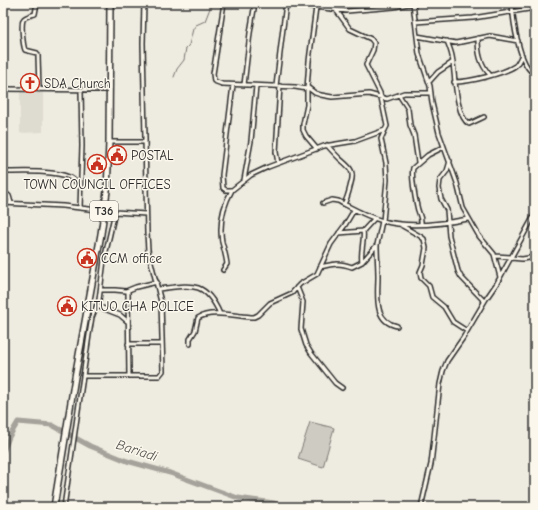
<svg xmlns="http://www.w3.org/2000/svg" width="538" height="510" viewBox="0 0 538 510" font-family="'Comic Neue',sans-serif">
<rect width="100%" height="100%" fill="#eeebe0"/>
<filter id="ink" filterUnits="userSpaceOnUse"><feTurbulence type="fractalNoise" baseFrequency=".025" numOctaves="2"/><feDisplacementMap in="SourceGraphic" scale="8" xChannelSelector="R" yChannelSelector="G"/><feConvolveMatrix kernelMatrix="1 2 1 2 8 2 1 2 1" color-interpolation-filters="sRGB"/></filter>
<g filter="url(#ink)">
<!-- built -->
<path fill="#dedbd1" d="M43,90V132L20,133V91Z"/>
<!-- green -->
<path fill="#cecbc2" stroke="#7c7b76" d="M310,422L334,428L323,467L298,459Z"/>
<g fill="none" stroke-linecap="round" stroke-linejoin="round">
<!-- stream -->
<path stroke="#74726e" stroke-width="1" d="M174,77L177,69L184,60L186,48L189,45L193,29L196,25L205,21L212,3
M195,507L210,505L227,507
M235,507L248,499"/>
<!-- river -->
<path stroke="#a4a29a" stroke-width="5" d="M3,452L9,437L18,422L52,425L90,446L127,461L170,473L238,498L274,503L283,507"/>
<defs>
<path id="minor" d="M37,3L35,14C32,15 25,16 23,20C21,25 23,45 25,50L37,53L38,55L39,90
M224,3L213,74L214,81L222,84L295,87L307,89
M284,3L347,11L394,7L413,3
M413,3L419,54L430,86L432,103L439,133L457,183L463,208L479,236L494,254L500,277
M512,3C513,20 519,67 535,74
M110,4L144,5
M316,7L309,61L307,89V105L303,124V130L306,136L317,149
M336,10L350,29L371,39L374,43L373,50L366,65L380,93L387,126L385,130L381,139L386,163L387,180L383,221
M415,22L473,18L535,8
M417,36L456,43L490,36L518,41
M478,38C478,53 480,64 490,75
M447,41C449,46 451,51 452,56C455,71 455,116 469,124L484,117
M429,82L438,72L453,62
M454,82C469,82 503,74 515,66C518,64 520,58 522,55
M233,85L222,175L223,188L226,190H232L251,175L268,167L324,146L355,141L385,130
M244,85L250,33L255,3
M276,86L286,3
M307,87L315,93L321,95L332,97L369,94L387,99L404,93H431
M3,89L109,90
M399,95L408,109L410,125L414,135L418,162
M534,131H535
M109,142H145
M327,145C331,150 336,155 340,159C349,167 355,170 351,183C349,191 348,197 344,204
M450,161L447,171L440,180L439,188L441,199L447,210L449,236L458,271L461,277L484,301
M278,163L276,152L280,86
M3,172C20,172 54,170 69,177C74,179 77,183 81,187
M244,180L251,141L256,86
M3,191L9,196L11,203
M3,203L63,206L115,212L146,214
M323,203L332,200L338,201C352,208 367,217 383,221C408,228 442,224 468,219
M80,208L82,146L81,90
M399,224L420,236L424,239L426,248L423,265L420,272L421,278L429,286L432,297L444,307L453,322L467,331
M421,224C422,217 418,213 417,206C415,198 411,175 413,168L428,155L444,147
M339,233L363,231L374,219
M377,245C377,256 378,266 378,277C378,295 373,321 397,326
M495,256L511,257
M511,258L522,259L535,257
M362,262C360,251 365,239 363,231
M320,267C334,264 338,262 352,267L362,262L377,245L382,221
M223,270L227,264C226,256 224,249 222,242C219,224 223,206 232,190
M297,287L303,302L301,329L306,345L311,353L335,383L342,388
M159,289C191,285 205,280 220,314
M101,290H115L126,291L136,287L157,282
M128,291L129,376
M97,306L120,315L127,321
M128,344H162
M190,344V339L195,331L198,318C212,309 238,317 254,317L258,315L270,303L292,293L300,284L317,274L331,244L345,225L354,210
M84,376H159L163,371L161,302L148,250L147,233L143,43L144,3
M64,507L89,335L92,317L99,300L104,260L115,212
M421,507L431,464L440,384L443,371L447,361L463,338L486,299L497,283L535,214"/>
<path id="trunk" d="M54,507L75,377L101,234L107,191L109,142L110,3"/>
</defs>
<!-- minor casing -->
<use href="#minor" stroke="#2b2b2b" stroke-width="6"/>
<!-- trunk casing -->
<use href="#trunk" stroke="#2b2b2b" stroke-width="8"/>
<!-- minor -->
<use href="#minor" stroke="#fbf7ec" stroke-width="3"/>
<!-- trunk -->
<use href="#trunk" stroke="#fbf7ec" stroke-width="5"/>
</g>
</g>
<!-- icons -->
<defs>
<symbol id="church-ring" viewBox="-11 -11 22 22"><circle r="9.5" fill="#fbf7ec" stroke="#c8321e" stroke-width="1.5"/><path d="M-1.2-6h2.4v3.5h3.3v2.4h-3.3V6h-2.4V-.1h-3.3v-2.4h3.3Z" fill="#c8321e"/></symbol>
<symbol id="civic-ring" viewBox="-11 -11 22 22"><circle r="9.5" fill="#fbf7ec" stroke="#c8321e" stroke-width="1.5"/><path d="M-.6-6.5H3V-4.5H.6V-3L4-1V1h2V6H-6V1h2V-1L-.6-3ZM-1.2 2.5V6h2.4V2.5Z" fill="#c8321e"/></symbol>
</defs>
<g fill-rule="evenodd">
<use href="#church-ring" x="19" y="72" width="22" height="22"/>
<use href="#civic-ring" x="106" y="144" width="22" height="22"/>
<use href="#civic-ring" x="86" y="153" width="22" height="22"/>
<use href="#civic-ring" x="76" y="247" width="22" height="22"/>
<use href="#civic-ring" x="56" y="295" width="22" height="22"/>
</g>
<g text-anchor="middle" stroke-width="3" stroke-linejoin="round" paint-order="stroke">
<!-- shield labels -->
<rect fill="#fbf7ec" stroke="#696865" stroke-width="1" x="90" y="201" width="28" height="20" rx="3"/>
<g font-size="12" font-weight="bold" fill="#2b2b2b">
<text x="104" y="215">T36</text>
</g>
<!-- poi labels -->
<g font-size="13" fill="#2b2b2b" stroke="#fbf7ec" text-anchor="start">
<text x="44" y="88">SDA Church</text>
<text x="131" y="160">POSTAL</text>
<text x="97" y="189" text-anchor="middle">TOWN COUNCIL OFFICES</text>
<text x="101" y="263">CCM office</text>
<text x="81" y="311">KITUO CHA POLICE</text>
</g>
<!-- water labels -->
<g font-size="14" font-style="italic" fill="#555552" stroke="#fbf7ec">
<text transform="translate(137 450) rotate(18)" y="5">Bariadi</text>
</g>
</g>
<!-- margin -->
<rect width="538" height="510" fill="none" stroke="#fbf7ec" stroke-width="16"/>
<rect x="8" y="8" width="522" height="494" fill="none" stroke="#2b2b2b" stroke-width="1.5" filter="url(#ink)"/>
</svg>
